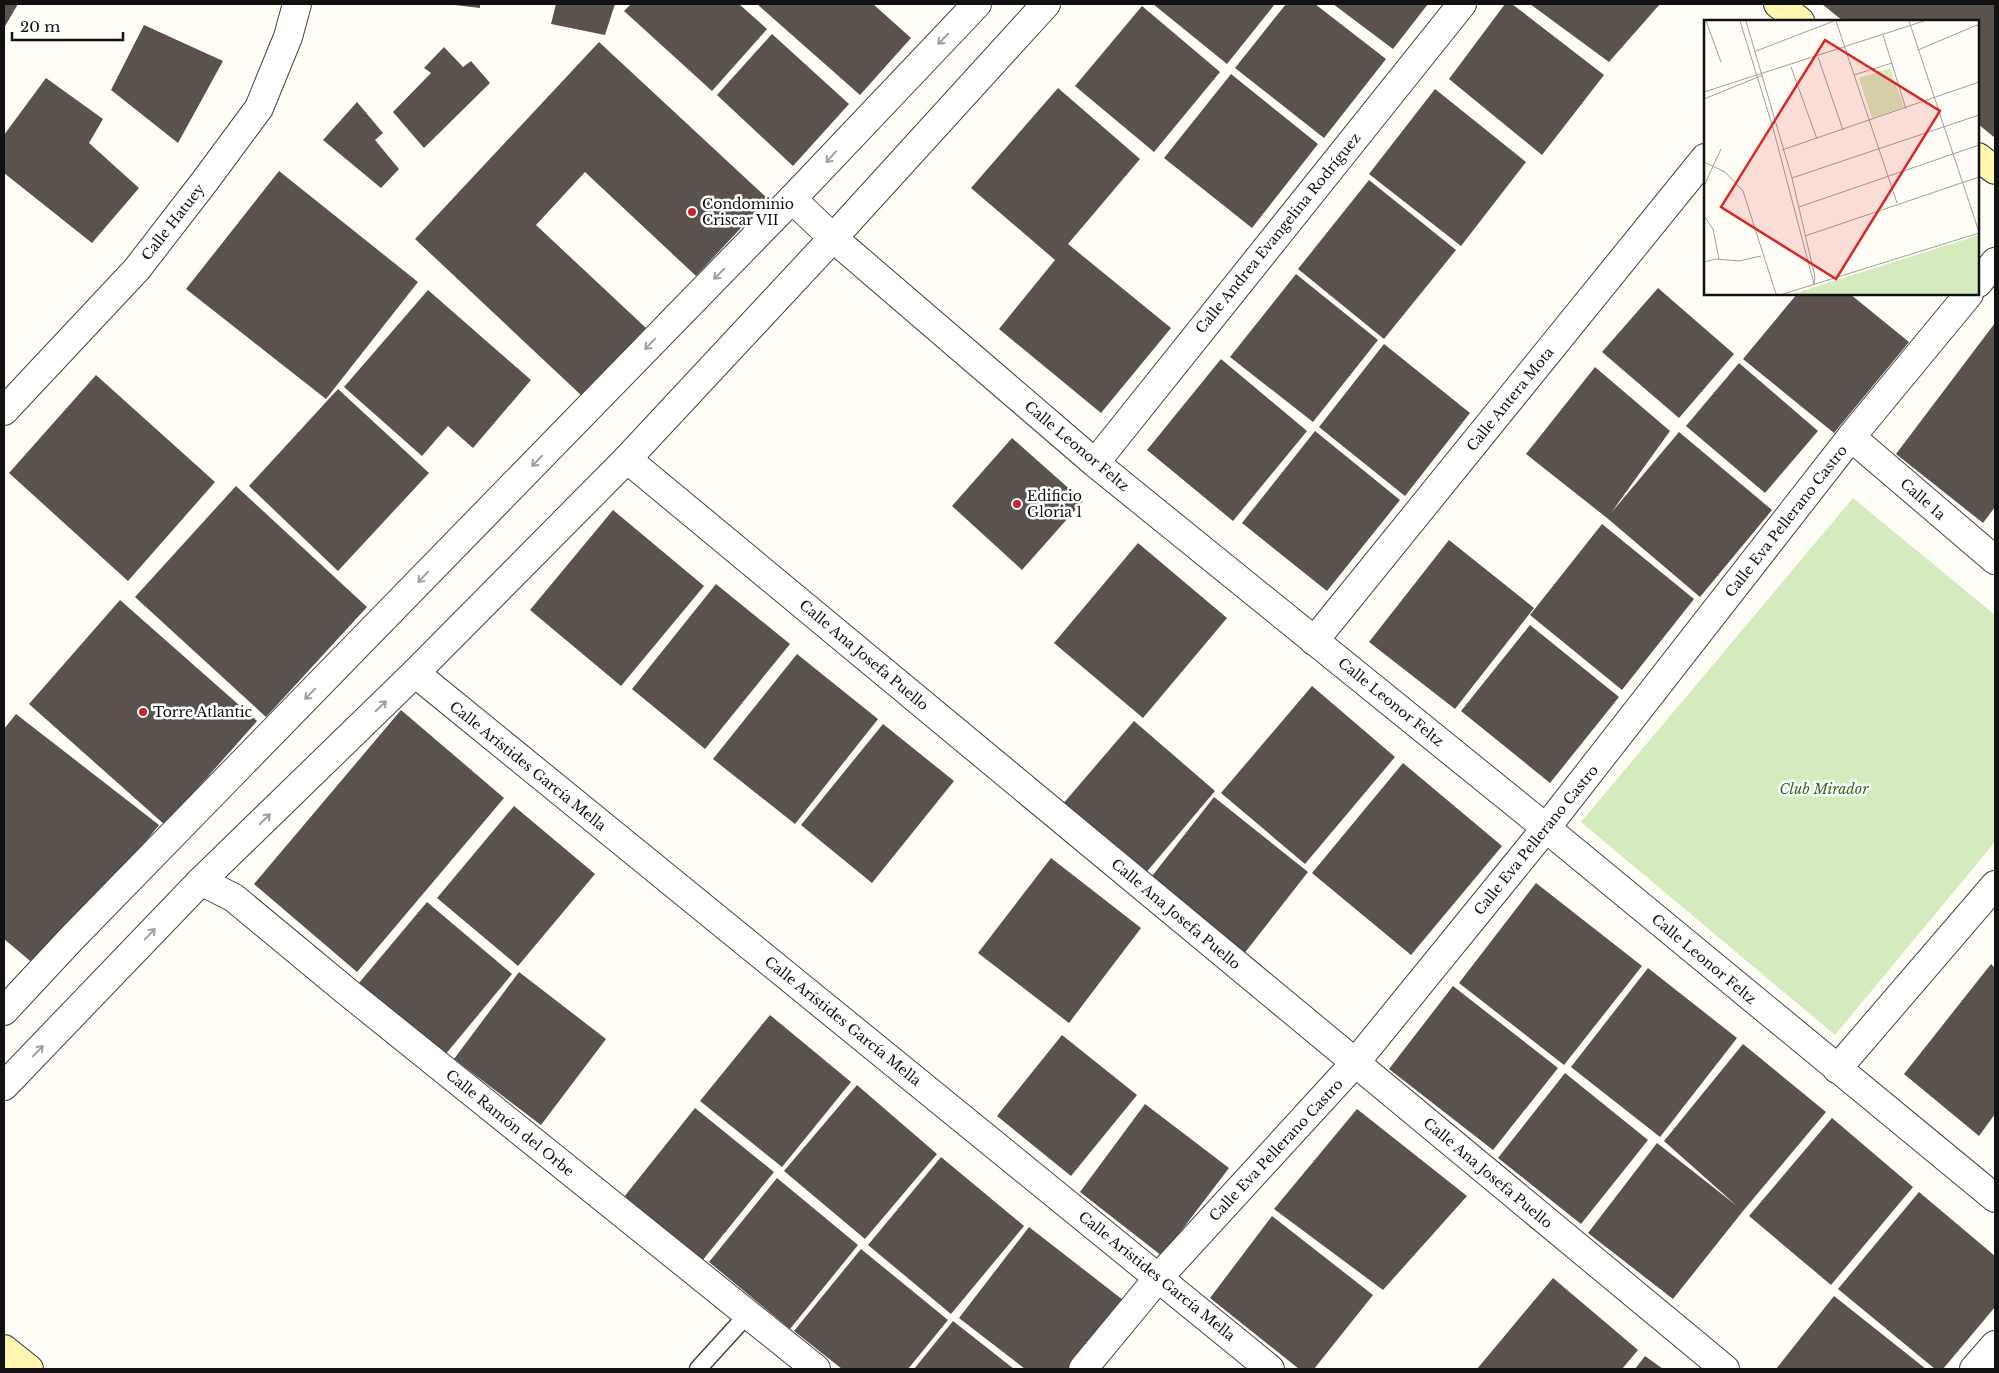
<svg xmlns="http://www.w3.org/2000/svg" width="1999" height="1373" viewBox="0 0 1999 1373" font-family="'Libre Baskerville',serif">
<rect width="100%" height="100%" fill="#fffdf5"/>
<!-- green -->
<path fill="#d5ebbd" d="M1853,498L1995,615V842L1835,1035L1581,822Z"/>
<!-- building -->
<path fill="#5a524d" d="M4,4H18L4,28Z
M446,4H480V8Z
M556,4H615L605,35L551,24Z
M631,4H739L767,29L712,91L624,11Z
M757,4H873L911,38L860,95Z
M1153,4H1275L1227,64Z
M1286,4H1315L1386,59L1324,138L1235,68Z
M1333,4H1428L1393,49Z
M1505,4H1512L1604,75L1542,155L1449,79Z
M1530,4H1660L1609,62Z
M1822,4H1995V138L1978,124V21H1843Z
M1142,6L1220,72L1154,152L1075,86Z
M144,25L223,61L178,143L111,90Z
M772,34L849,104L793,166L717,95Z
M599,42L768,199L696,276L585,172L536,225L646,328L582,396L415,239Z
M444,47L463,67L471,61L490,83L424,148L393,112L431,73L424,68Z
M1231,74L1318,144L1252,228L1164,158Z
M46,78L103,119L89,143L139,188L92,243L4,173V135Z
M1058,88L1140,159L1068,244L1171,328L1101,413L999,329L1055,260L971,188Z
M1435,89L1526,162L1461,246L1369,174Z
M357,102L383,133L375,140L399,169L381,188L323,140Z
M279,171L418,282L326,399L186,289Z
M1369,180L1456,250L1384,339L1298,269Z
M1296,274L1378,340L1313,422L1230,357Z
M1658,288L1734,354L1679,418L1602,352Z
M428,290L531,380L473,448L448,426L422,456L344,387Z
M1797,294H1850L1909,342L1834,433L1743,359Z
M1995,323V507L1983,523L1896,454Z
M1384,344L1470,413L1405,496L1319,427Z
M1221,359L1307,431L1233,521L1147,450Z
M1739,363L1818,431L1765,493L1686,426Z
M1595,367L1670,431L1611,513L1679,432L1772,510L1700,597L1607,518L1526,454Z
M96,375L215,482L128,581L9,473Z
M338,389L429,473L338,571L249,486Z
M1315,431L1400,500L1327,591L1242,523Z
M1012,438L1083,501L1022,570L952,506Z
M236,486L367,607L266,717L135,597Z
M613,510L704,586L621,686L530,610Z
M1602,524L1694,599L1622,690L1530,615Z
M1449,540L1534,608L1455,709L1369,642Z
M1138,543L1227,618L1143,718L1054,643Z
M716,584L790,644L705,749L632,689Z
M120,600L257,721L165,825L29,704Z
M1530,625L1619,697L1550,783L1461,711Z
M797,654L878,719L795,824L713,759Z
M1312,686L1395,757L1305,864L1221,793Z
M401,710L504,798L357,972L254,884Z
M16,714L159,825L41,970L4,939V729Z
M1134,721L1215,791L1144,875L1062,805Z
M883,724L954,781L872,883L801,825Z
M1403,763L1502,846L1411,955L1312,873Z
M1214,797L1308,872L1243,955L1149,880Z
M514,806L595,874L518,966L437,898Z
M1051,858L1141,928L1069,1023L978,953Z
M1536,883L1642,966L1564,1065L1459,983Z
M427,902L512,974L445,1055L359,983Z
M1991,964L1995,968V1114L1979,1136L1904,1074Z
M1648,968L1737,1038L1660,1137L1571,1067Z
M519,972L606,1039L541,1125L454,1059Z
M1453,986L1558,1068L1493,1150L1389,1069Z
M770,1015L851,1082L782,1167L700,1101Z
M1062,1035L1137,1095L1071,1176L997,1116Z
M1743,1044L1826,1112L1743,1211L1673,1299L1588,1233L1657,1143L1737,1206L1664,1141Z
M1565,1073L1648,1140L1581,1224L1498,1158Z
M857,1085L937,1154L865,1239L784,1171Z
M1145,1104L1229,1168L1162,1256L1080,1192Z
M695,1108L774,1172L702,1261L624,1197Z
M1357,1109L1467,1196L1383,1290L1274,1209Z
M1832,1118L1913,1187L1831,1285L1749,1216Z
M941,1157L1024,1226L951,1314L868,1245Z
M777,1178L858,1245L790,1329L709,1262Z
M1919,1192L1995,1256V1307L1943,1369H1935L1838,1289Z
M1272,1216L1373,1295L1314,1369H1299L1210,1298Z
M1029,1227L1123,1300L1070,1369H1025L959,1318Z
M861,1249L948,1320L908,1369H842L794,1331Z
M1553,1278L1638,1350L1622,1369H1477Z
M1834,1296L1926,1369H1776Z
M953,1321L1014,1369H914Z
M1645,1356L1663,1369H1635Z"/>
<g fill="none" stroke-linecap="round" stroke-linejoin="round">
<defs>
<path id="service" d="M698,1369L747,1315"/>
<path id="minor" d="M792,199L833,238L1095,463L1546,828L1995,1198
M1978,283L1995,262
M4,411L137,269L205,181L259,108L288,37L297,4
M1851,437L1995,560
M627,459L1725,1369
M1095,463L1462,4
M1314,641L1705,158
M415,673L1270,1369
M201,881L234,898L345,990L816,1369
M1837,1069L1995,885
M1083,1369L1159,1277L1355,1063L1546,828L1851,437L1969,294
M1974,1369L1995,1345"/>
<path id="tertiary" d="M4,1011L71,939L792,199L977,4
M4,1086L201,881L415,673L627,459L833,238L1046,4"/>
<path id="secondary" d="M1778,4L1800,21
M1978,157L1995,170
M4,1349L29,1369"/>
</defs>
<!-- service casing -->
<use href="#service" stroke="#444" stroke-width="19"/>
<!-- minor casing -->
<use href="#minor" stroke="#444" stroke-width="30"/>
<!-- tertiary casing -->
<use href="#tertiary" stroke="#444" stroke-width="30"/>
<!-- secondary casing -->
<use href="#secondary" stroke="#333" stroke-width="30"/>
<!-- service -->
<use href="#service" stroke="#fff" stroke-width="16"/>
<!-- minor -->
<use href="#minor" stroke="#fff" stroke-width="28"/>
<!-- tertiary -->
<use href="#tertiary" stroke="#fff" stroke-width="28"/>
<!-- secondary -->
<use href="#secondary" stroke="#fff6b0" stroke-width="28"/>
</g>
<!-- one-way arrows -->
<defs><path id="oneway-shaft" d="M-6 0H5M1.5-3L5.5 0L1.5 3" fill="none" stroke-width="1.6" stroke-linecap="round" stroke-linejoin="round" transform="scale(1.25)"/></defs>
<g stroke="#a0a0a0">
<use href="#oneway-shaft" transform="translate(943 39) rotate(135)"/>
<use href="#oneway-shaft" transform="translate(831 157) rotate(132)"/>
<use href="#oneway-shaft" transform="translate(719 274) rotate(135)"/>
<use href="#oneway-shaft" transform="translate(650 344) rotate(134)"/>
<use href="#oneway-shaft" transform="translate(537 461) rotate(134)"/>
<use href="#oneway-shaft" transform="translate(423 577) rotate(134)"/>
<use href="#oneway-shaft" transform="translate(310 694) rotate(134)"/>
<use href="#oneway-shaft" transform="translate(381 706) rotate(-44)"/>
<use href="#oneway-shaft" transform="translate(265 819) rotate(-44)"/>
<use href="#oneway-shaft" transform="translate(150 934) rotate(-46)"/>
<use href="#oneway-shaft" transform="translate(38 1051) rotate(-46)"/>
</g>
<!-- markers -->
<g fill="#c4262e" stroke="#fff" stroke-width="2">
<circle cx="692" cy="212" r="5"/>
<circle cx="1017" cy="504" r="5"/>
<circle cx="143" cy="712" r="5"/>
</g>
<g text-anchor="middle" stroke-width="5" stroke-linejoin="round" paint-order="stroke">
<!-- poi labels -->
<g font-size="14" fill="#111" stroke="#fff" text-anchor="start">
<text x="702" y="209">Condominio<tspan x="702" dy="16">Criscar VII</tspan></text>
<text x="1027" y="501">Edificio<tspan x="1027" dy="16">Gloria 1</tspan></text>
<text x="153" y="717">Torre Atlantic</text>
</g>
<!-- street labels -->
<g font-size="14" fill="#111" stroke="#fff">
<text transform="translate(173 222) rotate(-52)" y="5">Calle Hatuey</text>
<text transform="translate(1278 233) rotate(-51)" y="5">Calle Andrea Evangelina Rodríguez</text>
<text transform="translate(1510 399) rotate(-51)" y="5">Calle Antera Mota</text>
<text transform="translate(1077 446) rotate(40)" y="5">Calle Leonor Feltz</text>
<text transform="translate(1923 499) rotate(41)" y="5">Calle 1a</text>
<text transform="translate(1786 521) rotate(-52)" y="5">Calle Eva Pellerano Castro</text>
<text transform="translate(864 655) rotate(40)" y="5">Calle Ana Josefa Puello</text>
<text transform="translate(1391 702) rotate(39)" y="5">Calle Leonor Feltz</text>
<text transform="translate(528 766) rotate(39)" y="5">Calle Arístides García Mella</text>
<text transform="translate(1536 840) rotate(-51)" y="5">Calle Eva Pellerano Castro</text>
<text transform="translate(1176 914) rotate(40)" y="5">Calle Ana Josefa Puello</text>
<text transform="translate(1704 959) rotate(40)" y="5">Calle Leonor Feltz</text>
<text transform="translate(843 1021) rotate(39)" y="5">Calle Arístides García Mella</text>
<text transform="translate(510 1123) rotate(39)" y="5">Calle Ramón del Orbe</text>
<text transform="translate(1276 1150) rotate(-47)" y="5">Calle Eva Pellerano Castro</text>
<text transform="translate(1488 1173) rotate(40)" y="5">Calle Ana Josefa Puello</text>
<text transform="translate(1157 1276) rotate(39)" y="5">Calle Arístides García Mella</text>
</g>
<!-- park labels -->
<g font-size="14" font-style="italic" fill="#2f6b1f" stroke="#fff">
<text x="1824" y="794">Club Mirador</text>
</g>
</g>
<!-- overview -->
<g transform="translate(1704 20)">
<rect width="275" height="275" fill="#fffdf5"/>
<path d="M186,48L200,87L168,98L155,58ZM275,215V274H90L117,265Z" fill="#d5ebbd"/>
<path fill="none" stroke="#a09f9a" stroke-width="1" d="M2,1L17,42M36,1L69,108L110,264M42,1L88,158L111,257L110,264M132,1L193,183M205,1L275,212M179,15L202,89M214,30L273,5L275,8M52,31L130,1M114,37L139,110M87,47L113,119M150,55L188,43M0,72L220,1M0,79L59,55M78,130L275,62M0,142L21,152L39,171L72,274M88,158L275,95M0,166L17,129M95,187L275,125M0,196L9,209L15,239M101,216L275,157M0,242L12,239L35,241L57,236M79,274L275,213"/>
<path fill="#d62828" fill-opacity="0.15" stroke="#d62828" stroke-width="2.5" d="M121,20L236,91L132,259L17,187Z"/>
<rect width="275" height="275" fill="none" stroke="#111" stroke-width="2.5"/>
</g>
<!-- border -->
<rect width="1999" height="1373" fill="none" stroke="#111111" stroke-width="10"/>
<!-- scale -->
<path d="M12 32v8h111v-8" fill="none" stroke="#111111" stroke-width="2.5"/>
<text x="20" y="32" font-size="15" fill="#111111" stroke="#ffffff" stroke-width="4" paint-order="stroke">20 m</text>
</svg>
